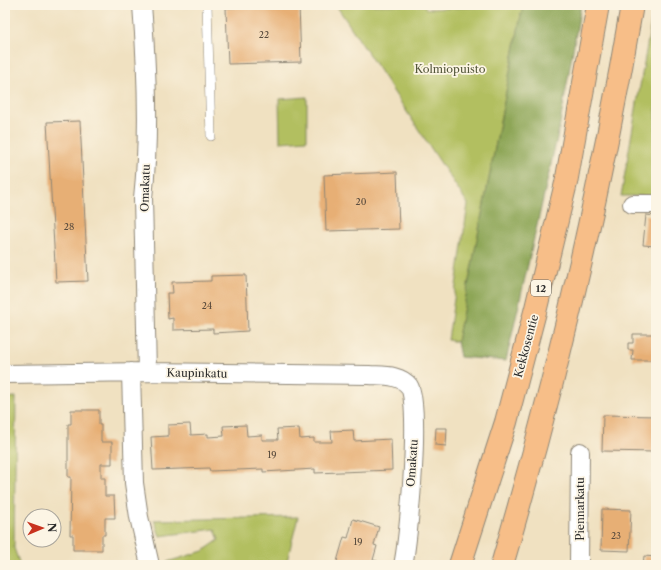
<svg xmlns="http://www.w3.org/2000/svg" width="661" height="570" viewBox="0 0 661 570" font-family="'Libre Caslon Text',serif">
<rect width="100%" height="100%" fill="#fcf5e5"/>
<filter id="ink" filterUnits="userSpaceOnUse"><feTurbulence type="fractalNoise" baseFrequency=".025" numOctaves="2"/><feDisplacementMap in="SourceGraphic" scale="8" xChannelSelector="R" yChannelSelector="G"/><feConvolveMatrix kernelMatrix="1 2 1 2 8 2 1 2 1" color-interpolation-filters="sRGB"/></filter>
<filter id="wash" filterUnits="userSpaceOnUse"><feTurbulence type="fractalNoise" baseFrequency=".012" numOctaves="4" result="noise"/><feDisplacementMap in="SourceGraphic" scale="16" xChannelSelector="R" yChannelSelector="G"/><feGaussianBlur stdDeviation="0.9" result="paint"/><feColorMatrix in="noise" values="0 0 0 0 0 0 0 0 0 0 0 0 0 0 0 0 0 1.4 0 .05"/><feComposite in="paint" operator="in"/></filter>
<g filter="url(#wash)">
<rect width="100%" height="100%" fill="#f0e1c1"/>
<!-- green -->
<path fill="#b2bf61" stroke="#6e7546" d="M336,5H425L426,9L523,5L457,342L448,340L468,204Z
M654,5H656V196H621Z
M307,97V140L280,142L279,99Z
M16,397L14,548L20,565H5V398Z
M298,517L286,565H168L167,562L203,551L219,540L215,529L160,536L154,520Z"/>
<!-- forest -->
<path fill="#8da657" stroke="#5c6841" d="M523,5H581L559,129L506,361L460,357L457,342Z"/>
<g id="blocks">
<!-- building -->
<path fill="#e7af75" d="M299,5L301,62L228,64L226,8Z
M80,121L88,281L56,282L47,122Z
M397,172L399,229L326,231L324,175Z
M646,215L656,216V246L643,245Z
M246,275L248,331L213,333V329L173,330V318L168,319L167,293H173L172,282L211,281V276Z
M633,334H656V360H632L633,350H628V343H633Z
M71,410H99V425H101V442H112V464H101V478H105V496H114L115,518H105V535H102V550H73V535H70L71,477H68V424H71Z
M603,415L656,416V452L602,451Z
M190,424L191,435L208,434V437L224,436L223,426L246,425L247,436L262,435V440H278L277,429L299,428L300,439L314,438V442H332L331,431L353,430L354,441L391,439L392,470L315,473V469L263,472V469L210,471L209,468L153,470L151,437L168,436V425Z
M436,428H447L446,446L435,445Z
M602,509L631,510L629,551L601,550Z
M353,519L379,527L374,545L377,546L373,560L384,563L383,565H336L344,537L348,538Z
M644,556L656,557V565H643Z"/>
</g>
</g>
<g filter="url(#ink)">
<use href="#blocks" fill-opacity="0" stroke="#8e8676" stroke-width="1"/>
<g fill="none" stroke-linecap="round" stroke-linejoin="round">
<defs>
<path id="service" d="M207,5L211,136"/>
<path id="minor" d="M142,5C147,69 150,135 143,198L147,372
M632,204H656
M131,372L134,483L139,517L150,565
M5,374L147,372L369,375C382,376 400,374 409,386C421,404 409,539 403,565
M579,565L580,452"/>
<path id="trunk" d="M460,565L506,422L536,308L566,183L598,5
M502,565C556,381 600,194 632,5"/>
</defs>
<!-- service casing -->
<use href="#service" stroke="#8e8676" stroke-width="10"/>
<!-- minor casing -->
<use href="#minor" stroke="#8e8676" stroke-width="20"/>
<!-- trunk casing -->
<use href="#trunk" stroke="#8e8676" stroke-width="24"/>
<!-- service -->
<use href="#service" stroke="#fff" stroke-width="9"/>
<!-- minor -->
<use href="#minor" stroke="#fff" stroke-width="18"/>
<!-- trunk -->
<use href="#trunk" stroke="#f7be88" stroke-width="22"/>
</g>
</g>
<g text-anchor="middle" stroke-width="3.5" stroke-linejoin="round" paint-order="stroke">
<!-- number labels -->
<g font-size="9" fill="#5a4c3e">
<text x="264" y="38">22</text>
<text x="361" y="205">20</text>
<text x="69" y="230">28</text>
<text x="207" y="309">24</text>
<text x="272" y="458">19</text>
<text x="616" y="539">23</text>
<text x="358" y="545">19</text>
</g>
<!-- shield labels -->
<rect fill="#fcf5e5" stroke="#6a6863" stroke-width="1" x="531" y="280" width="20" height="16" rx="3"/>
<g font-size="10" font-weight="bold" fill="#2b2b2b">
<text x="541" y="292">12</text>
</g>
<!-- park labels -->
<g font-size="11" fill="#54573b" stroke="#fcf5e5">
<text x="450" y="73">Kolmiopuisto</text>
</g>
<!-- street labels -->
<g font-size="11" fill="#2b2b2b" stroke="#fcf5e5">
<text transform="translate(145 188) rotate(-88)" y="4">Omakatu</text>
<text transform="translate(526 346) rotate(-75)" y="4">Kekkosentie</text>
<text transform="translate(197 373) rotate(1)" y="4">Kaupinkatu</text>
<text transform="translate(412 463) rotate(-86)" y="4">Omakatu</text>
<text transform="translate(580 509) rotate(-90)" y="4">Piennarkatu</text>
</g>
</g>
<!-- margin -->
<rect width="661" height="570" fill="none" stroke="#fcf5e5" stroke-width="20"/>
<!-- north arrow -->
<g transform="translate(42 528) rotate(88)"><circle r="19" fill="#fcf5e5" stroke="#a8a49b"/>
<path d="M0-3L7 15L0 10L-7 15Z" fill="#c8321e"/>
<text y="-6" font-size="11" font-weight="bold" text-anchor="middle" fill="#2b2b2b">N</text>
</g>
</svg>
